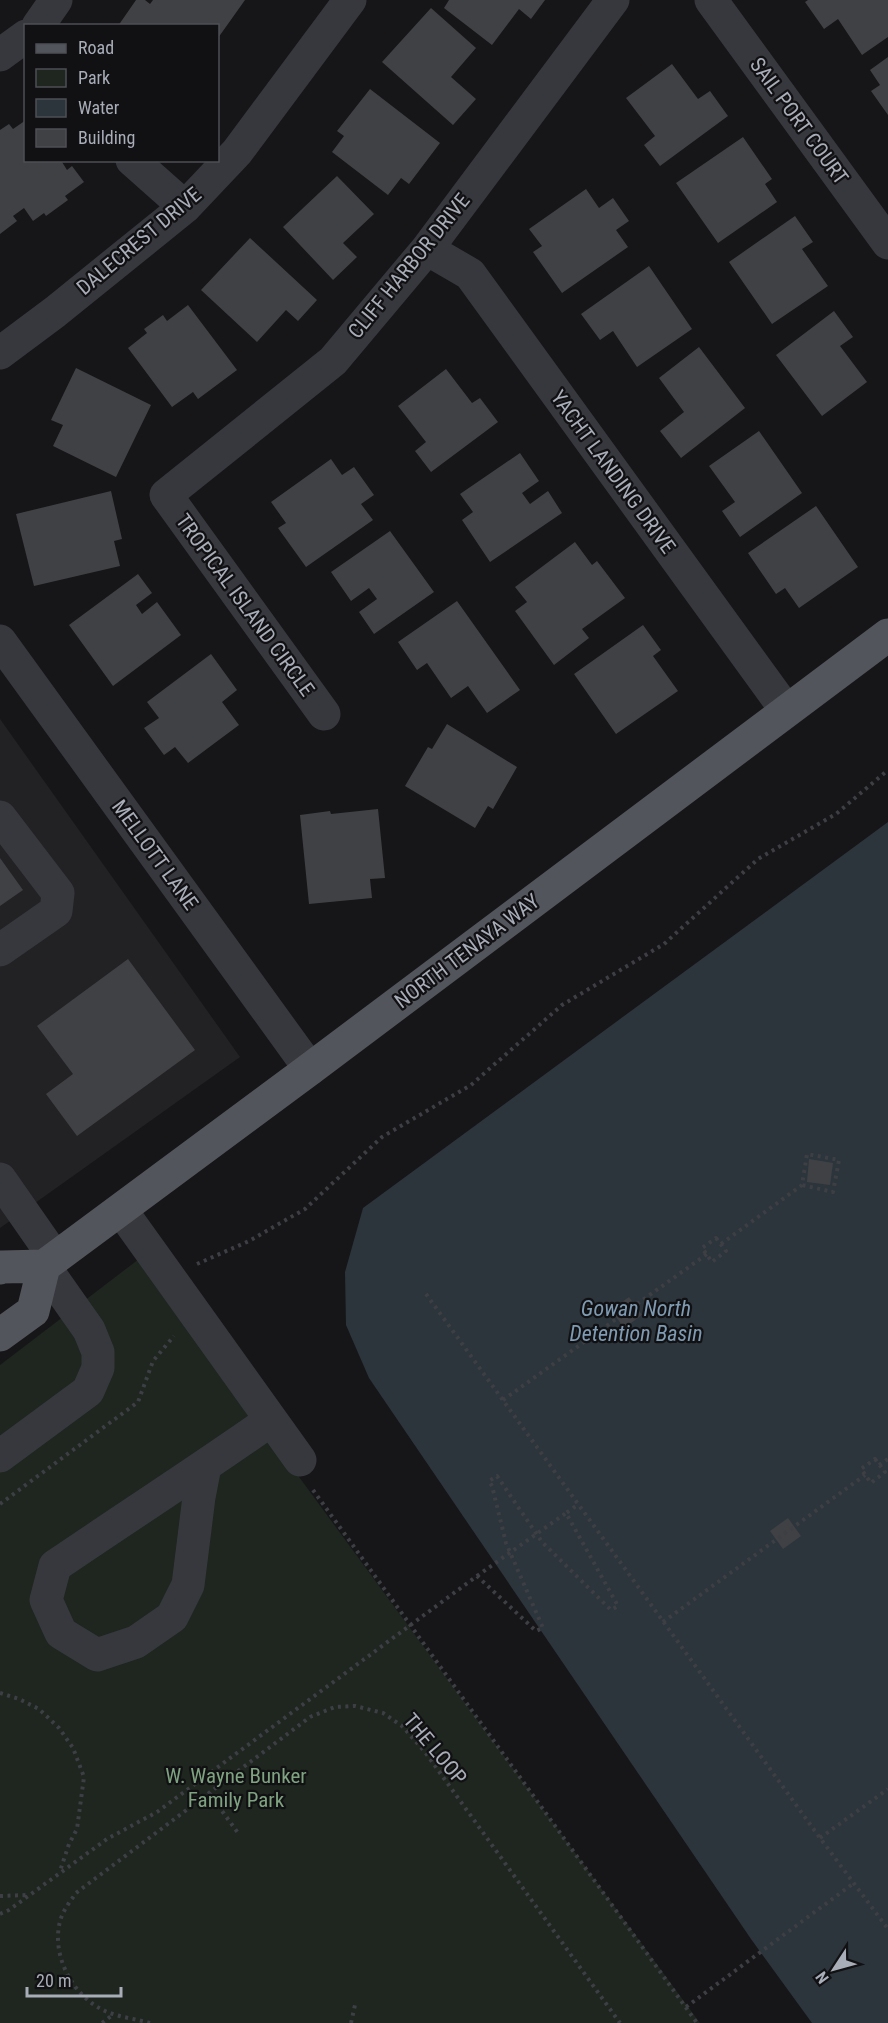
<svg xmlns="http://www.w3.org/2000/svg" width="888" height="2023" viewBox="0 0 888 2023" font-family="'Roboto Condensed',sans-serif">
<rect width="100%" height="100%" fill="#161618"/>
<!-- built -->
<path fill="#222225" d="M0,719L240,1057L0,1228Z"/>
<!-- green -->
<path fill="#1e261f" d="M139,1259L700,2023H0V1365Z"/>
<!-- water -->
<path fill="#2c353c" d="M888,822V2023H812L751,1939L369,1378L346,1325L345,1272L363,1208Z"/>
<!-- building -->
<path fill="#404145" d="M136,0H145L150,4L153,0H245L218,38V26H118Z
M449,0H545L531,19L519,9L492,45L444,8Z
M808,0H888V37L862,55L838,19L824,29L805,2Z
M431,8L476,48L451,77L476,99L453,125L382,62Z
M888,57V115L871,91L880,85L870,70Z
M672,64L698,99L710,91L728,116L660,166L644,145L655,136L626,98Z
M370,89L440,143L409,184L401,178L388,195L332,152L344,136L337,131Z
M26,120V160H64L62,162L67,170L72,166L84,182L65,196L68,200L46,216L44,213L33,221L24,208L13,216L17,221L0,234V130L9,124L13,129Z
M743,137L772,179L765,184L777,202L718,243L676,183Z
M337,176L374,214L343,243L357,257L333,280L283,227Z
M586,189L599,208L613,198L629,221L616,230L628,247L562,293L533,252L542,246L529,229Z
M795,216L813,242L802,249L828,286L772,324L729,262Z
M250,238L317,300L298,321L286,310L257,342L201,290Z
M649,266L692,329L637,367L613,331L600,340L581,314Z
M188,305L237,370L198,399L193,392L172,407L128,348L147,333L144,329L163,315L167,321Z
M834,311L853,337L840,346L867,382L822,416L776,355Z
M699,347L745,408L681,458L660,431L684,412L659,378Z
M76,368L151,405L116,477L53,446L63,425L51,420Z
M446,369L472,403L480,398L498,422L431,472L415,451L426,442L398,406Z
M759,431L802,493L740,537L722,511L735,502L709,466Z
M520,453L539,481L522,493L530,504L548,491L562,513L490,562L462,520L473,512L460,494Z
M331,459L342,475L354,467L374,495L361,504L373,520L306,567L278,528L286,523L271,502Z
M111,491L122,539L114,541L120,566L34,586L16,514Z
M816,506L858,567L799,608L785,588L776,594L748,553Z
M390,531L434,592L374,634L359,612L377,599L369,588L351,601L331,572Z
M575,542L592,565L597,561L625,598L582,629L589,638L554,665L515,611L527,602L515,587Z
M138,574L152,593L136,605L142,614L157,602L181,635L113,686L69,625Z
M457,601L520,690L487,713L468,686L451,698L427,663L417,670L398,642Z
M643,625L661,650L653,656L678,691L616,734L574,674Z
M211,654L237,690L222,702L239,725L188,763L175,747L164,755L144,728L159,718L147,702Z
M447,724L517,767L493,809L488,806L475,828L405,786L428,747L432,749Z
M378,809L385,878L370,879L372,898L309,904L300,815L330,811L331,814Z
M0,858L23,890L0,906Z
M128,959L195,1050L77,1136L46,1094L73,1074L37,1026Z
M809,1159L833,1163L830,1185L807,1182Z
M629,1297L642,1315L624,1328L611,1310Z
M788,1518L801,1536L783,1549L770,1531Z"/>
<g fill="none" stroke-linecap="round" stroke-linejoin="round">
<!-- path -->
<path stroke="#3d3f44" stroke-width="4" stroke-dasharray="3 4.5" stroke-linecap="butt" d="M716,1238L726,1251L712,1262L702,1248Z
M721,1244L802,1185L807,1154L839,1160L833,1192L802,1185
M197,1264L249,1241L305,1209L382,1137L471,1085L562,1005L664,944L758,859L836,814L888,770
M426,1294L820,1838L888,1929
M503,1400L707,1254
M875,1459L885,1472L871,1483L861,1469Z
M879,1465L888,1459
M313,1490L697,2023
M0,1504L138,1402L153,1361L174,1336
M477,1576L566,1513
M663,1622L865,1475
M0,1693L19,1699L39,1709L59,1728L73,1748L84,1777L77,1829L69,1844L60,1871
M209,1793L238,1833
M820,1838L888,1789
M0,1896L26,1895
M0,1914L9,1910L107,1839L157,1812L477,1576L536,1631L543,1628L506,1543L492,1486L489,1481L497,1476L542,1542L611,1610L618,1606L566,1513L579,1504
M686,2007L854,1883
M102,2023L114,2014
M150,2023C136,2019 118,2017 105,2011C74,1997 53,1959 59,1926C61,1913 69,1903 76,1893L310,1717L335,1707L355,1706L383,1713L402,1726L425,1752L620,2023
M351,2023L355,2005"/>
<!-- minor -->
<path stroke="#37383d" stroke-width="33" d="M711,0L888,243
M38,26L56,0
M0,55L26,36
M132,160L185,207
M427,249L470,274L786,710
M0,353L55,312L185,207L237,152L350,0
M0,641L310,1069
M324,714L166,495L333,361L427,249L613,0
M0,817L58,893L56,911L0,950
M0,1179L55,1258
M121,1210L300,1460
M0,1456L88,1391L98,1368V1352L89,1330L44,1266
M205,1466L199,1497L188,1585L172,1617L136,1642L97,1655L61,1633L46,1600L55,1566C127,1517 200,1470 271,1420"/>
<!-- major -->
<path stroke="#53555c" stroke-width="33" d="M0,1268L2,1267L44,1266L55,1258L310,1069L888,635
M0,1335L33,1311L44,1266"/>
</g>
<g text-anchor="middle" stroke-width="4.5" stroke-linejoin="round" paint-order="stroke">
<!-- street labels -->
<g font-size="21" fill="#a8adb8" stroke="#111113">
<text transform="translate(799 121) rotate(54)" y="7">SAIL PORT COURT</text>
<text transform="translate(139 241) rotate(-40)" y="7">DALECREST DRIVE</text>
<text transform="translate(409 266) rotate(-51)" y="7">CLIFF HARBOR DRIVE</text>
<text transform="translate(613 472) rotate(54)" y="7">YACHT LANDING DRIVE</text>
<text transform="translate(245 605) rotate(54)" y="7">TROPICAL ISLAND CIRCLE</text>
<text transform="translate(155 855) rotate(54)" y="7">MELLOTT LANE</text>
<text transform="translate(467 951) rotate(-37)" y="7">NORTH TENAYA WAY</text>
<text transform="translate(435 1749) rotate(50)" y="7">THE LOOP</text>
</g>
<!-- park labels -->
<g font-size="21" fill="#7fa381" stroke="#111113">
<text x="236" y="1783">W. Wayne Bunker<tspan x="236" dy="24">Family Park</tspan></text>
</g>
<!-- water labels -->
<g font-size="22" font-style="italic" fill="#7f9bb3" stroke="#111113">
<text x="636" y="1316">Gowan North<tspan x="636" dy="25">Detention Basin</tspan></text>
</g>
</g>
<!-- legend -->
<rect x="24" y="24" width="195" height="138" fill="#111113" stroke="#4d4f55" stroke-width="1.5"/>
<rect x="36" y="44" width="30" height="9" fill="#53555c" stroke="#4d4f55" stroke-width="1.5"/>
<text x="78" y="54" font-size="18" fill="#a8adb8">Road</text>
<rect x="36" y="69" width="30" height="18" fill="#1e261f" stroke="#4d4f55" stroke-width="1.5"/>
<text x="78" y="84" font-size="18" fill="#a8adb8">Park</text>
<rect x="36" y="99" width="30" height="18" fill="#2c353c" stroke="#4d4f55" stroke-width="1.5"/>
<text x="78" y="114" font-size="18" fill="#a8adb8">Water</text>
<rect x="36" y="129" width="30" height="18" fill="#404145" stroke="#4d4f55" stroke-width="1.5"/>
<text x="78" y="144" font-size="18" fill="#a8adb8">Building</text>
<!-- north arrow -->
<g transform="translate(834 1969) rotate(234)" stroke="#111113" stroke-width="4.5" paint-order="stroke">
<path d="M0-4.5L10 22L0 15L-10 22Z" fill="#a8adb8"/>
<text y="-9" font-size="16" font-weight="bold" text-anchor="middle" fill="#a8adb8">N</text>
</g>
<!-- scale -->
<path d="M27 1987v9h94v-9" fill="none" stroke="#a8adb8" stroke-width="3"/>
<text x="36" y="1987" font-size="18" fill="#a8adb8" stroke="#111113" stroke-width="4.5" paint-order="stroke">20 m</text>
</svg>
